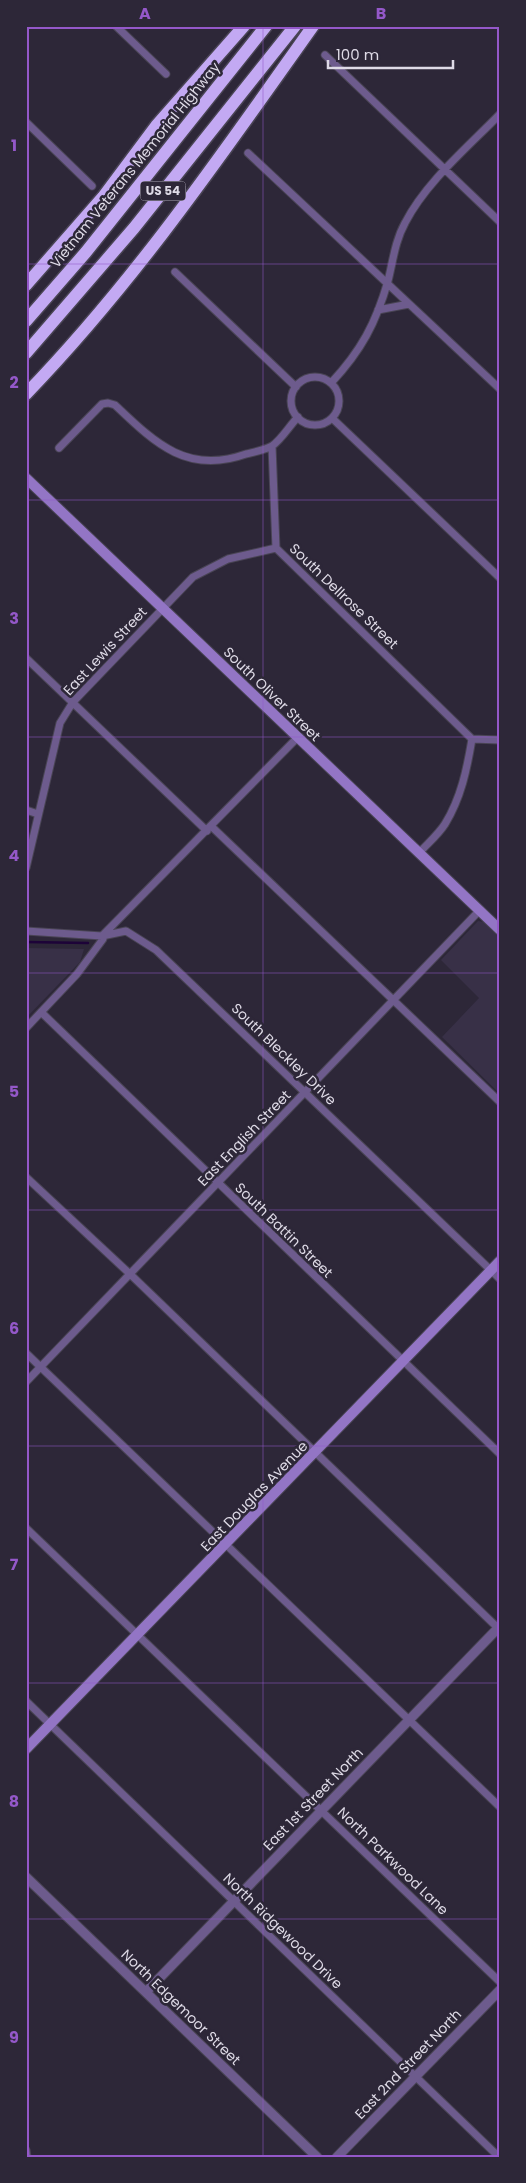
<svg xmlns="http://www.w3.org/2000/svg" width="526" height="2183" viewBox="0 0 526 2183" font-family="Poppins,sans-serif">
<rect width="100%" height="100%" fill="#2d2738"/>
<!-- built -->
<path fill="#383047" d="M478,921L484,922L500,938V1094L442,1037L479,998L441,960Z
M26,948L84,949L80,962L26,1018Z"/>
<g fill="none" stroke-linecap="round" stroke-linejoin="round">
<!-- stream -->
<path stroke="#1d0338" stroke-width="2.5" d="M26,942L88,943"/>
<defs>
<path id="minor" d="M116,26L166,74
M325,55L500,222
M26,122L92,186
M248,153L500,389
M175,272L296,387
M378,310L409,304
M291 401a24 24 0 1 1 48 0a24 24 0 1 1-48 0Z
M331,383C361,351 376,323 388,281C393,261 395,241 405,223C426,182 468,147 500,114
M333,419L500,578
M272,446L276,548L472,739L500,740
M59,448L102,404L108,403L115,405C155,443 187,475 246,454C254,452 265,450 272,446C282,439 290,425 298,417
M26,658L207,831
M26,810L38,814
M211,826L500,1102
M419,853C427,844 438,835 445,824C461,798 467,769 472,739
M26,868L60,723L73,702L193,577L228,559L276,548
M26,931L102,936L126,931L156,950L500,1279
M41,1012L500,1454
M26,1028L77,974L103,939L102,936L298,737
M26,1177L130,1274L500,1630
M26,1353L500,1807
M26,1382L479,911
M26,1528L500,1982
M26,1701L499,2157
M26,2150L27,2157"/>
<path id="tertiary" d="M26,1877L317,2157
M146,1992L500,1626
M337,2157L500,1990"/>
<path id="secondary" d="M26,478L500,930
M26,1749L500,1261"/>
<path id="motorway" d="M26,285L103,197L156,126L244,26
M26,321L86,252L266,26
M26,353L134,228L295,26
M26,394C136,280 222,154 313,26"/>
</defs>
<!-- minor casing -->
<use href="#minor" stroke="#494454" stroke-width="9"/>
<!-- tertiary casing -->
<use href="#tertiary" stroke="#494454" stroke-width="11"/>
<!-- secondary casing -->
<use href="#secondary" stroke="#494454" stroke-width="12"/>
<!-- motorway casing -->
<use href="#motorway" stroke="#494454" stroke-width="15"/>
<!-- minor -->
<use href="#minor" stroke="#6d5b8d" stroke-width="7"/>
<!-- tertiary -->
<use href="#tertiary" stroke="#6d5b8d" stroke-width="9"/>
<!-- secondary -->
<use href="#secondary" stroke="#9375c5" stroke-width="10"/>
<!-- motorway -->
<use href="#motorway" stroke="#c3a9f3" stroke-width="12"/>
</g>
<!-- grid -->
<path fill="none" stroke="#9458c9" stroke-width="1" stroke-opacity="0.55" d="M263,26V2157M26,264H500M26,500H500M26,737H500M26,973H500M26,1210H500M26,1446H500M26,1683H500M26,1919H500"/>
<g text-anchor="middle" stroke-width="5" stroke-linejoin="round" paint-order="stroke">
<!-- shield labels -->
<rect fill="#2d2738" stroke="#a9a4b2" stroke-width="1" x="140.5" y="181.5" width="45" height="19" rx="4"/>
<g font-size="12" font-weight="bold" fill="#dedae6">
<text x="163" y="195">US 54</text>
</g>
<!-- street labels -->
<g font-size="14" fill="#dedae6" stroke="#2d2738">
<text transform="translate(135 165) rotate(-51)" y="5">Vietnam Veterans Memorial Highway</text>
<text transform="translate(344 596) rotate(44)" y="5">South Dellrose Street</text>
<text transform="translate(105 651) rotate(-47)" y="5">East Lewis Street</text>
<text transform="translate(272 694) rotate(44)" y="5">South Oliver Street</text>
<text transform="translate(284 1054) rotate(44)" y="5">South Bleckley Drive</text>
<text transform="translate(244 1138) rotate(-46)" y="5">East English Street</text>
<text transform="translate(284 1230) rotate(44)" y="5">South Battin Street</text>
<text transform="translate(254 1496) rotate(-46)" y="5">East Douglas Avenue</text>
<text transform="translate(313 1799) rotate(-46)" y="5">East 1st Street North</text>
<text transform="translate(393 1861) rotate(44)" y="5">North Parkwood Lane</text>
<text transform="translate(283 1931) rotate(44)" y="5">North Ridgewood Drive</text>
<text transform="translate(181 2007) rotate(44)" y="5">North Edgemoor Street</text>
<text transform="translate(408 2064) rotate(-46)" y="5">East 2nd Street North</text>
</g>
</g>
<!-- border -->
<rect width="526" height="2183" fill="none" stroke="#2d2738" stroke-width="55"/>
<!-- scale -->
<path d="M328 60v8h125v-8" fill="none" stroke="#dedae6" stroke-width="2.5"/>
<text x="336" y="60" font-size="15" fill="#dedae6" stroke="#2d2738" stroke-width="4" paint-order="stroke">100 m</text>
<rect x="28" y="28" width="470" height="2128" fill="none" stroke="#9458c9" stroke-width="2"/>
<g font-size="16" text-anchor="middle" font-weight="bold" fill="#9458c9">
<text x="145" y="19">A</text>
<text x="381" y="19">B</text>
<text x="14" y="151">1</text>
<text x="14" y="388">2</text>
<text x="14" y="624">3</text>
<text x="14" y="861">4</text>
<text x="14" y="1097">5</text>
<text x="14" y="1334">6</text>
<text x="14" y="1570">7</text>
<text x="14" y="1807">8</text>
<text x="14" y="2043">9</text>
</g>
</svg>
